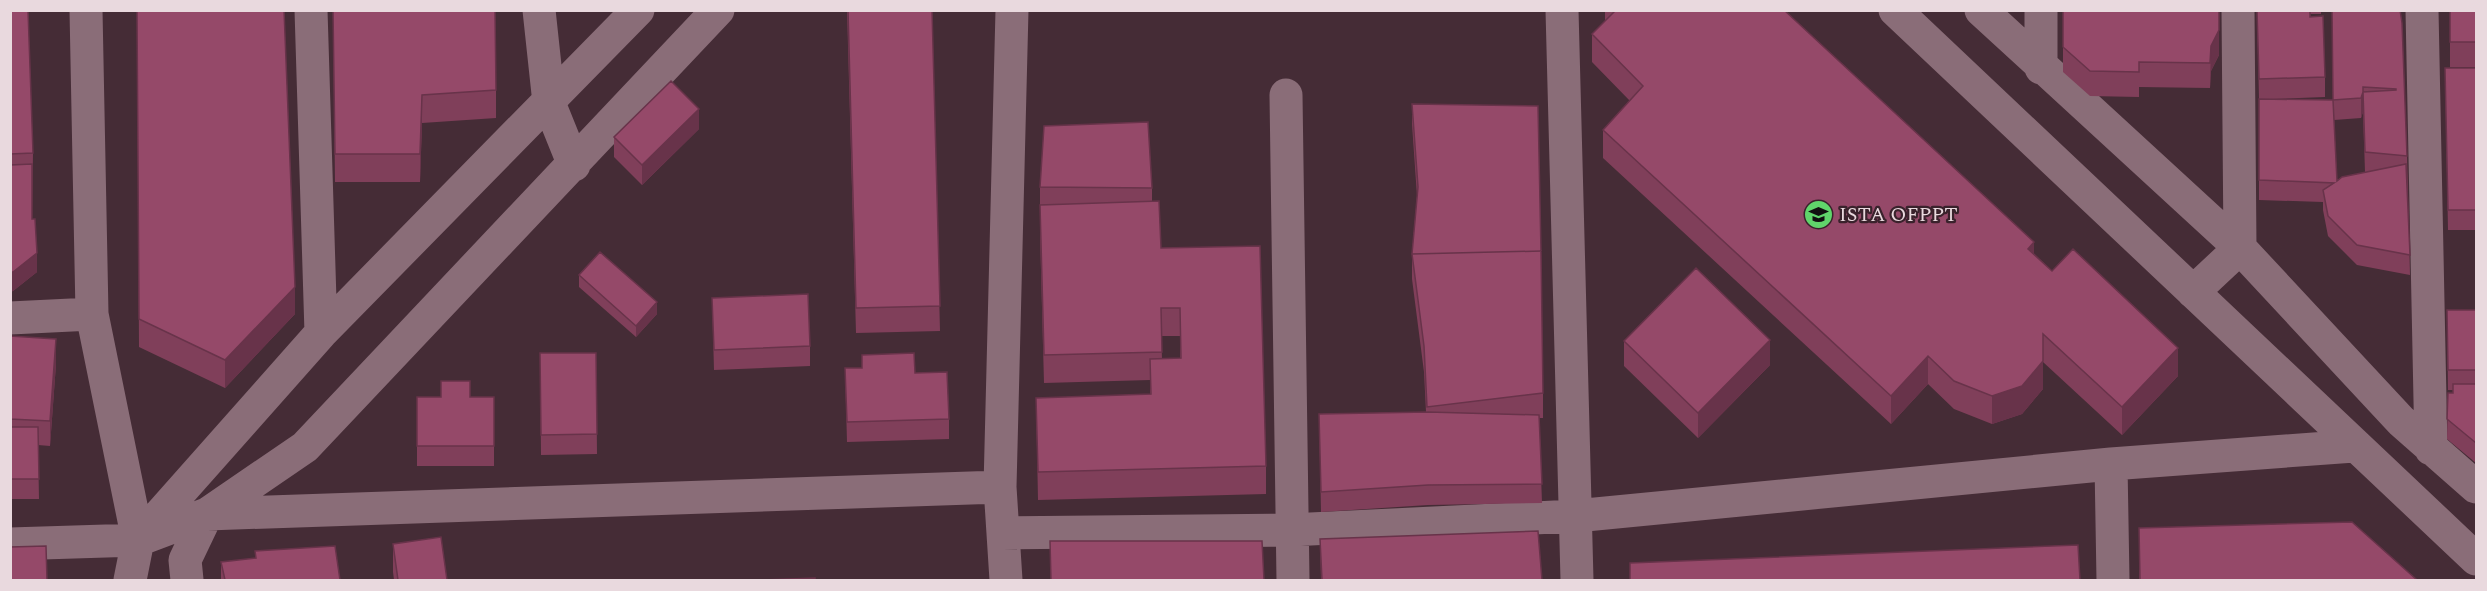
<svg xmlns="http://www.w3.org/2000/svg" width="2487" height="591" viewBox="0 0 2487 591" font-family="Spectral,serif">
<rect width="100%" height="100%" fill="#452c36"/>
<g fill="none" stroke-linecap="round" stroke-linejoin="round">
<!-- minor -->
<path stroke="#8a6d78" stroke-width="33" d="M86,10L92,314L138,540L130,580
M311,10L321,333
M539,10L549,103L574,165
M1562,10L1577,580
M1895,10L2476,559
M1981,10L2240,248L2401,421L2476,487
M2041,10V68
M2422,10L2431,449
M1286,95L1293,580
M2193,292L2240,248L2238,10
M10,318L92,314
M2111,464L2113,580
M1003,533L1290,530L1575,516L2111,464L2354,446
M141,536L321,333L638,10
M10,544L138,540L207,514L1000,487
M187,580L185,560L207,514L305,447L718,10
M1006,580L1000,487L1012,10"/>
</g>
<!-- wall -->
<path fill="#803f5a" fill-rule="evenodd" d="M10,10L33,153L32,219L37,272L13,291L10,292Z
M137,10L295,314L225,388L139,347Z
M333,10L496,90V118L422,123L420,182H335Z
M847,10H932L940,331L856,333Z
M1605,10H1784L2052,271L2178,376L2122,435L2043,362V389L2022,414L1992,424L1954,409L1928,384L1891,424L1603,158V130L1630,101L1592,62V34L1605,22Z
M2063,10L2219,55L2211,71L2210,88L2139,87V97L2090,96L2063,72Z
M2257,10H2321V14H2310L2325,77V97L2273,99L2333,100L2400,10L2407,156L2410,275L2357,265L2328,236L2323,210V202L2259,200V99ZM2363,112L2365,172H2367L2337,181L2334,120L2361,118Z
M2450,10H2476V67H2450Z
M2445,68H2476V230H2448Z
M1412,104L1543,393V418H1539L1542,503L1428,505L1321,512L1319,414L1426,412L1424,372L1412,279V254L1417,196L1412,124Z
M699,129L642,185L614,157V137Z
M1040,187L1152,188V201L1161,248L1266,466V494L1038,500L1036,398L1150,395V380L1044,383L1040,233ZM1161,336H1180V358H1162Z
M579,275L657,314L636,337L579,287Z
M712,298L810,346V366L714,370Z
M2447,310H2476V463L2447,439L2448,393H2453V390H2448Z
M10,336L56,364L50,446L38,445L39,499H10Z
M1624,341L1770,365L1698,438L1624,366Z
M540,353H596L597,454L541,455Z
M845,368L915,373L949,419V439L847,442Z
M417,397H494V466H417Z
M2139,528L2417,580H2139Z
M1320,539L1542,580H1321Z
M393,544L447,580H394L393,572Z
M255,551L340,580H221V562L255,558Z"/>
<!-- shaded-wall -->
<path fill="#68334a" d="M2219,30V55L2211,71L2210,88L2211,46Z
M2363,92V112L2361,118V98Z
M422,95V123L420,182V154Z
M699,109V129L642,185V165Z
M2034,242V270L2028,249Z
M37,253V272L13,291L10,292V272Z
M295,287V314L225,388V360Z
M657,302V314L636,337V326Z
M2043,334V389L2022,414L1992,424V396Z
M56,339V364L50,446V421Z
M1770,340V365L1698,438V413Z
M2178,348V376L2122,435V407Z
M1928,356V384L1891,424V396Z"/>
<!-- building -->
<path fill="#954969" stroke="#68334a" stroke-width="1.5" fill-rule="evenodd" d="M10,10H28L33,153L10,154Z
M137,10H284L295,287L225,360L139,319Z
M333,10H495L496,90L422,95L420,154H335Z
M848,10H932L940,306L856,308Z
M1616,10H1784L2034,242L2028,249L2052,271L2073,249L2178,348L2122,407L2043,334V361L2022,386L1992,396L1954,381L1928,356L1891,396L1603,130L1643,86L1592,34Z
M2063,10H2219V30L2211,46L2210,63L2139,62V72L2090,71L2063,47Z
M2257,10H2310V17L2323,16L2325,77L2259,79Z
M2332,10H2400L2402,23L2407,156L2365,152L2363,92L2361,98L2333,100ZM2363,87L2396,89V90L2363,92Z
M2450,10H2476V42H2450Z
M2445,68H2476V210H2448Z
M671,81L699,109L642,165L614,137Z
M2259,99L2333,100L2337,181L2342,177L2406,164L2410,255L2357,245L2328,216L2323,190L2334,183L2259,180Z
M1412,104L1538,106L1541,251L1412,254L1418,187Z
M1148,122L1152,188L1040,187L1044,126Z
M32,164V219H35L37,253L13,272H10V165Z
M1159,201L1161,248L1260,246L1266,466L1038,472L1036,398L1151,394L1150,359L1181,358L1180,308H1161L1162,352L1044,355L1040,205Z
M1541,251L1543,393L1427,407L1424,346L1412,254Z
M600,252L657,302L636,326L579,275Z
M1696,268L1770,340L1698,413L1624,341Z
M808,294L810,346L714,350L712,298Z
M2447,310H2476V370H2448Z
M10,336L56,339L50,421L10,419Z
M540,353H596L597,434L541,435Z
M914,353L915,373L947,372L949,419L847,422L845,368H862V355Z
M441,381H470V397H494V446H417V397H441Z
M2453,384H2476V443L2447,419L2448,393H2453Z
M1428,412L1539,415L1542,484L1428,485L1321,492L1319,414Z
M10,427H38L39,479H10Z
M2352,522L2417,580H2140L2139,528Z
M1538,531L1542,580H1322L1320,539Z
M441,537L447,580H398L393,544Z
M1050,541H1262L1264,580H1051Z
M2078,545L2080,580H1630V563Z
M46,546L47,580H10V547Z
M335,546L340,580H225L221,562L256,558L255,551Z
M815,578V580H760Z"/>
<!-- icons -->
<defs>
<symbol id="university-disc" viewBox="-11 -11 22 22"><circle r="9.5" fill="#60d56b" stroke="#3a222c"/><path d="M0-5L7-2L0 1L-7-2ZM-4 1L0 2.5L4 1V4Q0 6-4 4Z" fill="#111"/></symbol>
</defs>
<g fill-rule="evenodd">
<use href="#university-disc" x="1802" y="198" width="33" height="33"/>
</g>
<g text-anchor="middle" stroke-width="4.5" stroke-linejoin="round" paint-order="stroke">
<!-- poi labels -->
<g font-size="20" fill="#e9d9de" stroke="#3a222c" text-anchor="start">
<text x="1839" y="221">ISTA OFPPT</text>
</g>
</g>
<!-- border -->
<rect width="2487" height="591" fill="none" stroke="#e9d9de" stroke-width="24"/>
</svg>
